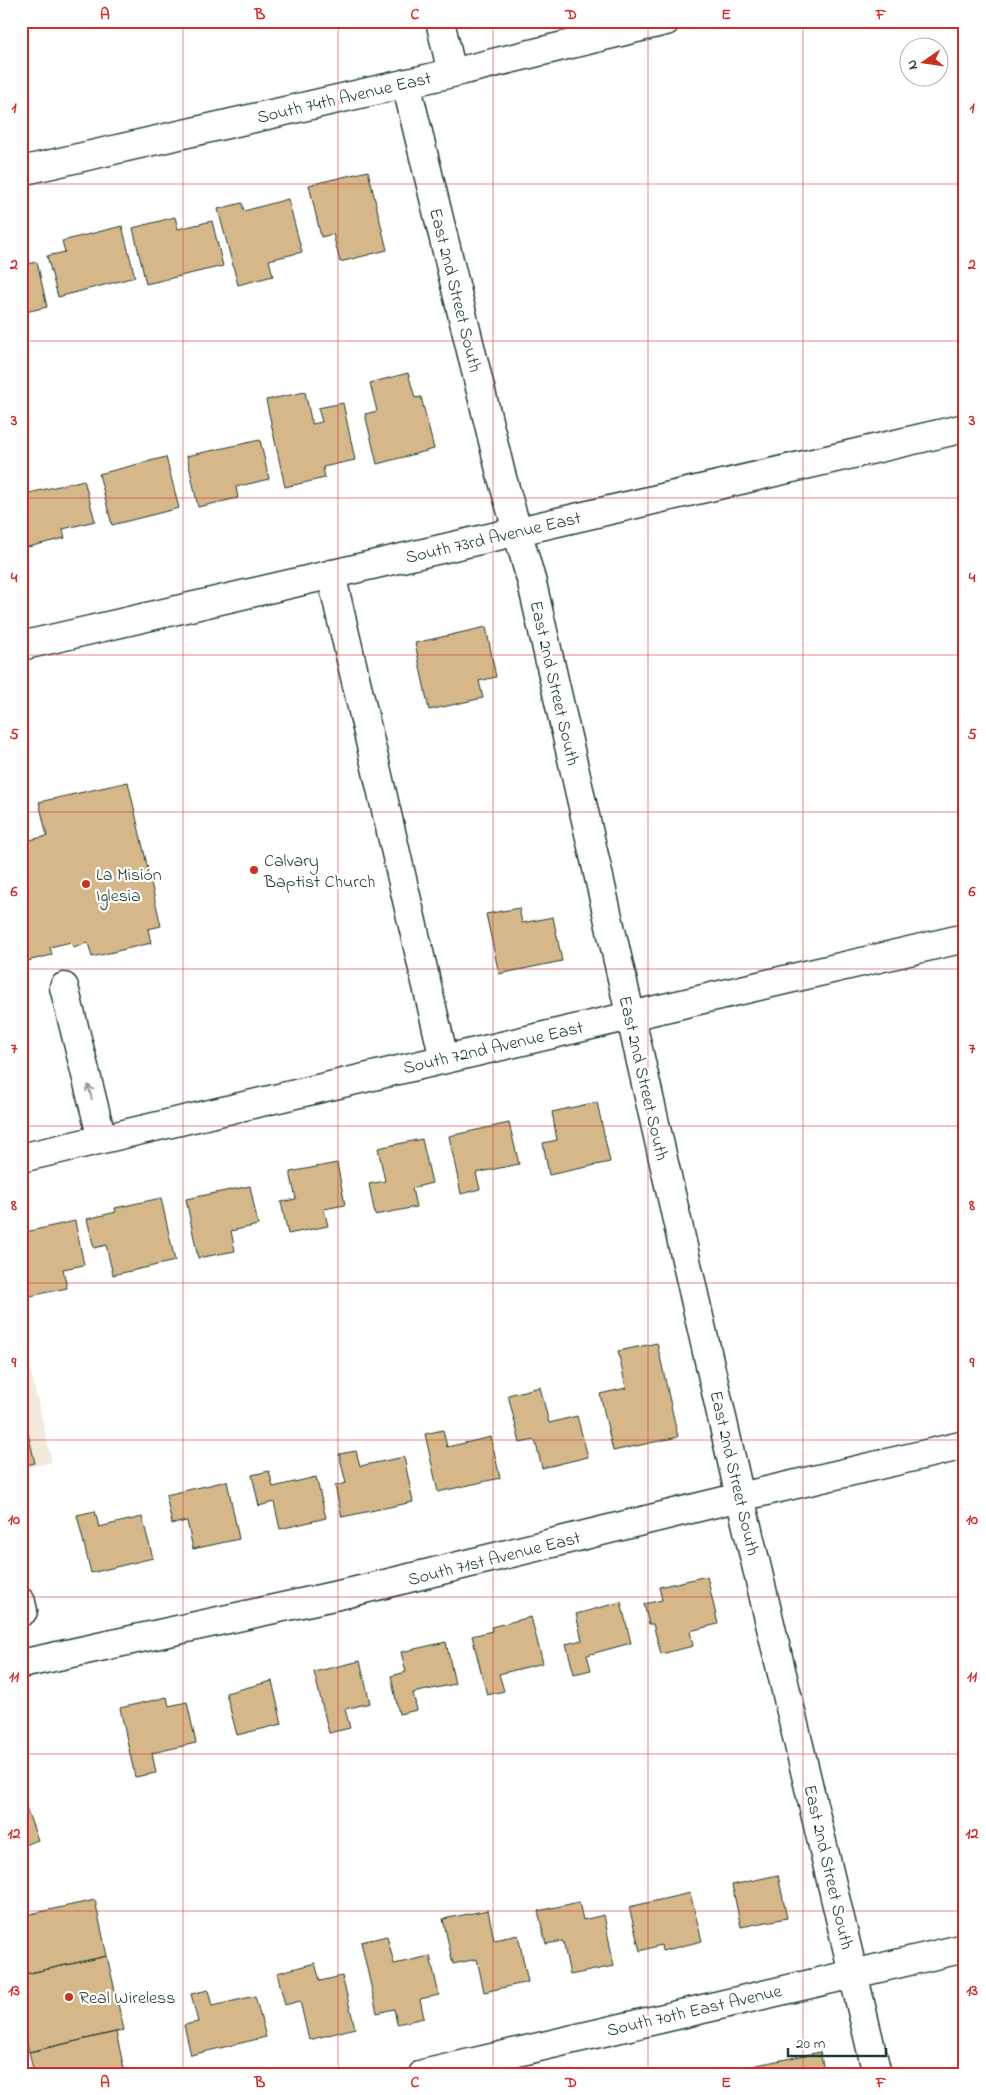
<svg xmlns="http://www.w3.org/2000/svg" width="986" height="2095" viewBox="0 0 986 2095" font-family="'Indie Flower',sans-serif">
<rect width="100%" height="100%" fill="#fff"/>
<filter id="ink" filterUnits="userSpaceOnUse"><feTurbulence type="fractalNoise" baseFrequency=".02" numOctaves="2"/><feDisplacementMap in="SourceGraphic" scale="10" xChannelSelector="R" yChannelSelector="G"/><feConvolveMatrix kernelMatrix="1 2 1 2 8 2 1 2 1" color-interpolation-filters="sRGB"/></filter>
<g filter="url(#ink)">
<!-- built -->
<path fill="#f2e9dc" d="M21,1330L52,1462L21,1469Z"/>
<!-- building -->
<path fill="#d5b789" stroke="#1f3d34" d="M368,171L387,250L340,262L333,234L321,237L309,185Z
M288,199L302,252L269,260L273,276L238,285L218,209L242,203L244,211Z
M175,217L178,229L212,221L223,266L146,284L133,228Z
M122,226L135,277L58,297L47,256L65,252L62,241Z
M37,262L47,307L21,313V265Z
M408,373L415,398L421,397L434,449L377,464L365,414L377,411L370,383Z
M305,392L312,424L322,422L318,408L343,403L355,460L323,467L325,478L285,487L266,400Z
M260,440L269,479L236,487L238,498L198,507L187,456Z
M166,457L179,508L112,525L99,474Z
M84,480L95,521L63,529L65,538L24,548L21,537V495Z
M486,627L496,677L479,681L483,698L429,710L415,643Z
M128,782L161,926L148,929L151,943L92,957L88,943L73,947L71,942L50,947L52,955L23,962L21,842L47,836L39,802Z
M519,908L522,923L553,917L562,961L499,974L486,914Z
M597,1102L610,1162L549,1175L543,1143L557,1140L552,1112Z
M509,1123L519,1164L476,1173L480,1189L461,1194L449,1136Z
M422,1139L432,1183L412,1188L416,1207L375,1215L369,1184L385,1181L378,1148Z
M337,1163L345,1205L324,1209L328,1226L288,1234L281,1202L296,1199L290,1172Z
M250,1186L258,1225L231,1231L235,1251L198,1258L186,1199Z
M161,1198L175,1261L113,1275L106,1245L94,1248L87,1219L116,1212L115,1208Z
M75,1221L84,1265L63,1269L67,1288L26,1297L21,1275V1233Z
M657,1343L678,1437L613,1451L600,1394L626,1388L618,1351Z
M540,1387L549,1423L577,1416L588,1457L542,1468L535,1440L520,1443L508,1395Z
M23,1412L35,1463L21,1466V1413Z
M443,1430L447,1447L491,1437L500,1478L438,1492L425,1434Z
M356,1451L360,1466L404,1457L413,1502L342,1517L335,1486L346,1483L339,1454Z
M269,1471L273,1487L316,1477L326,1518L280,1529L274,1502L259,1506L252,1475Z
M227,1481L239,1539L193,1549L187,1521L172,1524L166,1495Z
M95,1511L99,1527L142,1517L153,1558L91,1573L77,1515Z
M707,1576L718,1624L690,1631L693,1646L661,1654L653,1624H649L644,1604L662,1600L659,1587Z
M621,1602L631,1643L587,1655L591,1670L574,1674L566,1644L582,1640L576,1614Z
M531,1617L543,1663L499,1674L504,1691L487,1695L472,1636L492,1631L491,1627Z
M446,1642L455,1684L413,1693L417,1710L399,1714L391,1676L406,1672L401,1652Z
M360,1661L370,1703L345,1709L350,1728L329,1733L314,1672Z
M272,1681L282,1724L237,1735L226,1693Z
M167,1697L169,1706L187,1702L196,1743L152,1753L156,1773L135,1777L120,1708Z
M21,1794L38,1840L21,1846Z
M778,1875L787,1918L741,1927L732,1885Z
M690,1893L702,1941L662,1951L661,1945L640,1951L629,1907Z
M95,1900L107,1956L21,1975V1916Z
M579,1902L583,1920L604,1915L614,1966L570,1975L563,1941L546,1944L538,1911Z
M488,1910L494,1940L518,1935L528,1982L484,1992L477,1959L453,1964L443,1919Z
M387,1936L394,1964L430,1956L439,1995L420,1999L424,2018L397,2024L394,2009L377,2013L361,1942Z
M107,1956L124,2030L29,2052L21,2020V1975Z
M315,1963L320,1981L342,1976L355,2028L309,2040L300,2001L285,2005L277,1973Z
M208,1990L212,2006L255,1996L266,2037L191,2055L184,2025L198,2022L191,1994Z
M116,2032L124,2069L102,2074H34L29,2052Z
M820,2052L825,2074H754L752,2066Z"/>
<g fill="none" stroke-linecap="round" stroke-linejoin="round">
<defs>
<path id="minor" d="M440,21L452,73
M406,83L501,474L532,583L740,1497L877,2074
M21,171L452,73L666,21
M331,574L444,1059
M21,646L965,428
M64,987L102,1139
M21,1158L965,938
M21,1602L23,1611L21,1612
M21,1664L352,1592L740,1497L965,1445
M423,2074L965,1948"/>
</defs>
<!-- minor casing -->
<use href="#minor" stroke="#1f3d34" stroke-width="31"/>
<!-- minor -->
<use href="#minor" stroke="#fff" stroke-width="28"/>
</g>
<!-- one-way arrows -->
<defs><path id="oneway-shaft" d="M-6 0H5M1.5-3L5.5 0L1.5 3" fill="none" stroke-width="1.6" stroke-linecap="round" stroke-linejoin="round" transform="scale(1.25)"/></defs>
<use stroke="#8f9e9a" href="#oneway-shaft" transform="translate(90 1092) rotate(-104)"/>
</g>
<!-- grid -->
<path fill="none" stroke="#d62828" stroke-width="1" stroke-opacity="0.55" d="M183,21V2074M338,21V2074M493,21V2074M648,21V2074M803,21V2074M21,184H965M21,341H965M21,498H965M21,655H965M21,812H965M21,969H965M21,1126H965M21,1283H965M21,1440H965M21,1597H965M21,1754H965M21,1911H965"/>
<!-- markers -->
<g fill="#c8321e" stroke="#fff" stroke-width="2">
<circle cx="254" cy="870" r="5"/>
<circle cx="86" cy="884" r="5"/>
<circle cx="69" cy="1997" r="5"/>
</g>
<g text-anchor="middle" stroke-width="4.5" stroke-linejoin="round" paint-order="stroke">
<!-- street labels -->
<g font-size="18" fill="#1f3d34" stroke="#fff">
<text transform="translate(344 97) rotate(-13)" y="6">South 74th Avenue East</text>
<text transform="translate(456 290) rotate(76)" y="6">East 2nd Street South</text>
<text transform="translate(493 537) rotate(-13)" y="6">South 73rd Avenue East</text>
<text transform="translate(555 683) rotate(77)" y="6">East 2nd Street South</text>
<text transform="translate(493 1047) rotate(-13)" y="6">South 72nd Avenue East</text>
<text transform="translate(644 1078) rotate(77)" y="6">East 2nd Street South</text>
<text transform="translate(735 1473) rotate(77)" y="6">East 2nd Street South</text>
<text transform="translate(494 1558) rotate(-14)" y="6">South 71st Avenue East</text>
<text transform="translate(829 1867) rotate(77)" y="6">East 2nd Street South</text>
<text transform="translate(694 2010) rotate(-13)" y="6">South 70th East Avenue</text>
</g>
<!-- poi labels -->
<g font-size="18" fill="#1f3d34" stroke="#fff" text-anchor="start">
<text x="264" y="866">Calvary<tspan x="264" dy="21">Baptist Church</tspan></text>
<text x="96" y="880">La Misión<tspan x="96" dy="21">Iglesia</tspan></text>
<text x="79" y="2003">Real Wireless</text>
</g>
</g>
<!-- margin -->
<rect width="986" height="2095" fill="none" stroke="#fff" stroke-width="55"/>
<!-- north arrow -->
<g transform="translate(924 62) rotate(257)"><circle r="24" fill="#ffffff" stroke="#a5b1ae"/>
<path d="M0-4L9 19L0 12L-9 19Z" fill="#c8321e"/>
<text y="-8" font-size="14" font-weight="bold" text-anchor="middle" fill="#1f3d34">N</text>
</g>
<!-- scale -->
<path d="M788 2048v8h98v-8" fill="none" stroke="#1f3d34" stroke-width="2.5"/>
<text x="796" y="2048" font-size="15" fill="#1f3d34" stroke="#ffffff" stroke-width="4" paint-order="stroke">20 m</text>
<rect x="28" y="28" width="930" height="2040" fill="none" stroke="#d62828" stroke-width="2"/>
<g font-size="16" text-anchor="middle" font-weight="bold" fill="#d62828">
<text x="105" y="19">A</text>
<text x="260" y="19">B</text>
<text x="415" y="19">C</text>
<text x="571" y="19">D</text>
<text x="726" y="19">E</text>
<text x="881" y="19">F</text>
<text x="14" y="112">1</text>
<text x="972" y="112">1</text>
<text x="14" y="269">2</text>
<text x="972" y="269">2</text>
<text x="14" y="425">3</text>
<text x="972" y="425">3</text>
<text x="14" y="582">4</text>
<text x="972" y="582">4</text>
<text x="14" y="739">5</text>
<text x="972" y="739">5</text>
<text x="14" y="896">6</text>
<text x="972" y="896">6</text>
<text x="14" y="1053">7</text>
<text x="972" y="1053">7</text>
<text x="14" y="1210">8</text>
<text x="972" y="1210">8</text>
<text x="14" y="1367">9</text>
<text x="972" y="1367">9</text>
<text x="14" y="1524">10</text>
<text x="972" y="1524">10</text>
<text x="14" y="1681">11</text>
<text x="972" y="1681">11</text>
<text x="14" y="1838">12</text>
<text x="972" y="1838">12</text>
<text x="14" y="1995">13</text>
<text x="972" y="1995">13</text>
<text x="105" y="2087">A</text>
<text x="260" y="2087">B</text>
<text x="415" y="2087">C</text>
<text x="571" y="2087">D</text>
<text x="726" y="2087">E</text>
<text x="881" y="2087">F</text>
</g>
</svg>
